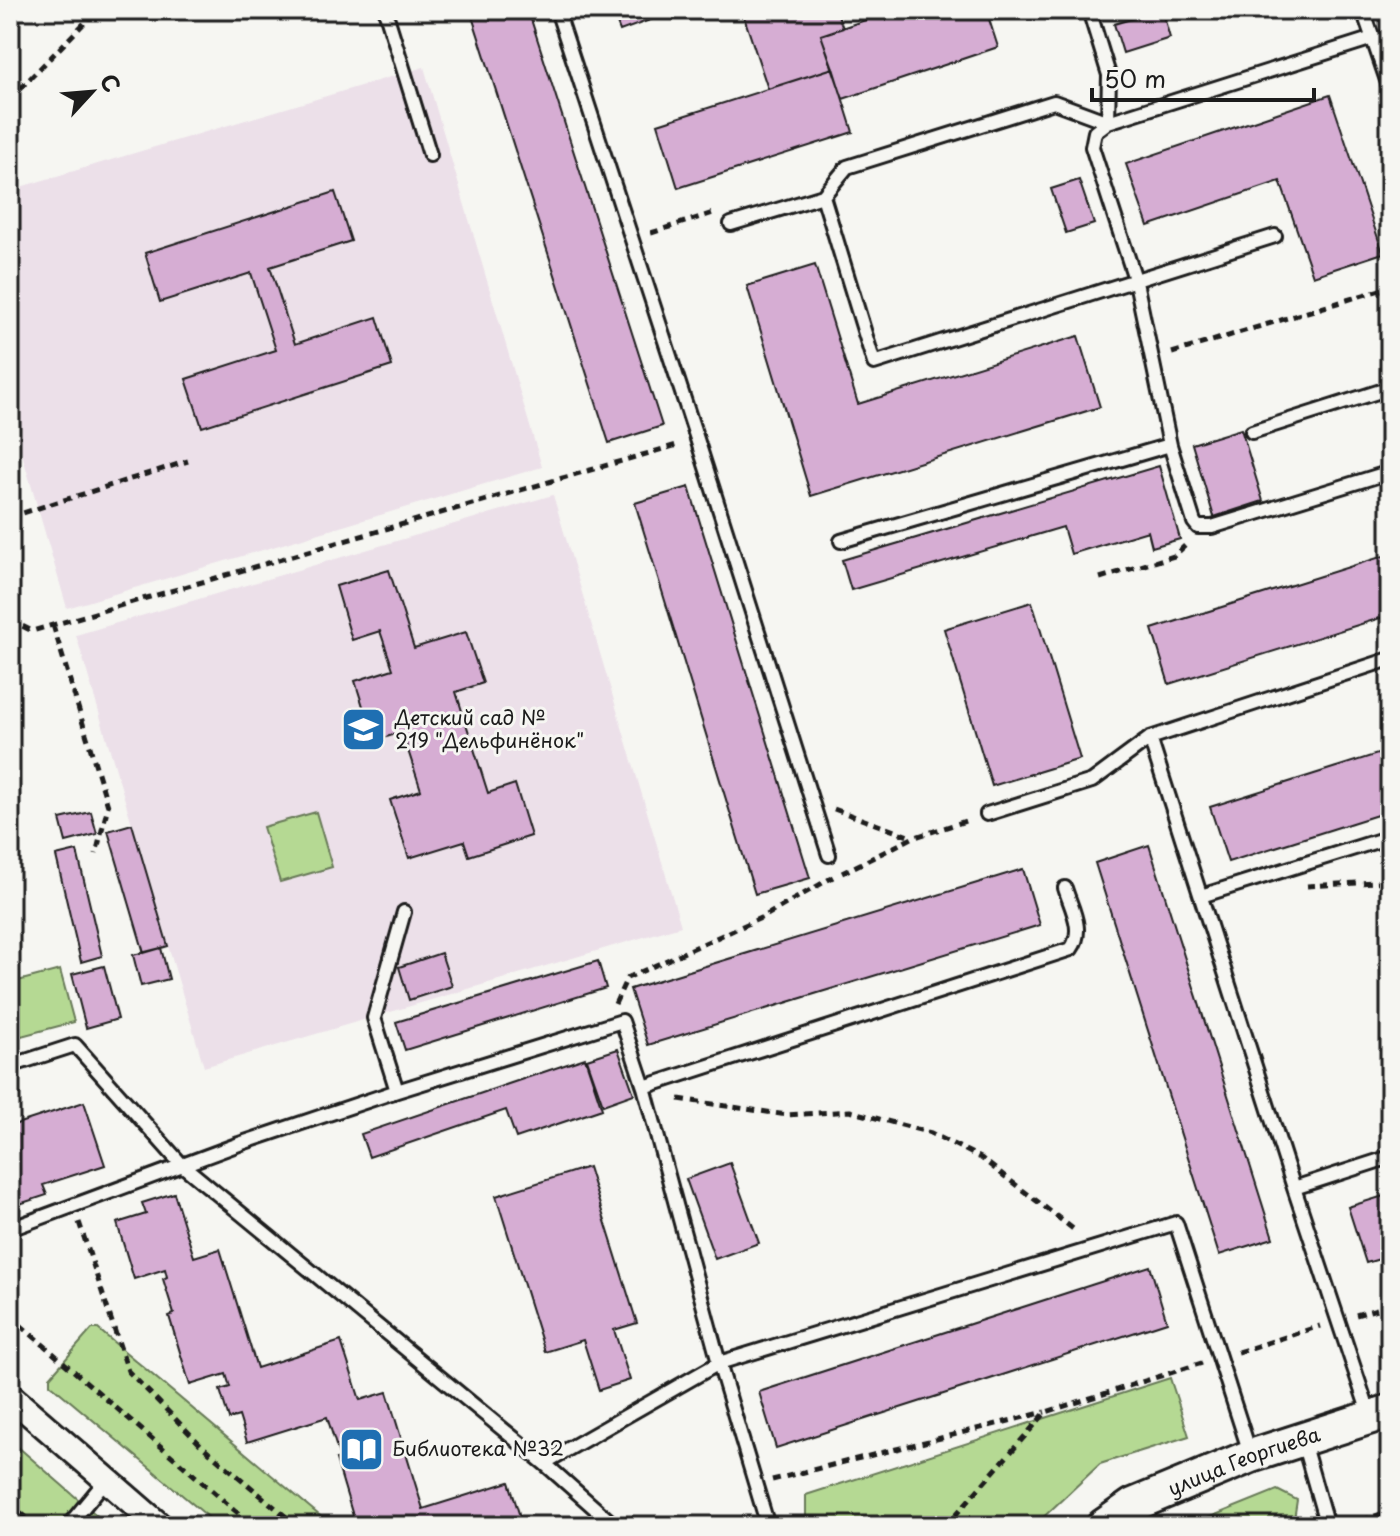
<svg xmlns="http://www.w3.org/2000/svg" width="1400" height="1536" viewBox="0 0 1400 1536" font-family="'Playpen Sans',sans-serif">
<rect width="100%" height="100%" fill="#f6f6f2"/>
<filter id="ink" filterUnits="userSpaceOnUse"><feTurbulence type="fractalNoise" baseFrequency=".0125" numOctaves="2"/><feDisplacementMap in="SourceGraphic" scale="16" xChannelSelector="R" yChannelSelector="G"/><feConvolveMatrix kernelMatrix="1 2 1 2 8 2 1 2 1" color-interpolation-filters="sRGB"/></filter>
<g filter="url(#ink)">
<!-- built -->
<path fill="#ece0e9" d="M424,67L542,467L67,608L10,413V190Z
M553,495L681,926L204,1067L76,635Z"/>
<!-- green -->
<path fill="#b5d993" stroke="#687a58" stroke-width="2" d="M316,812L332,867L280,882L263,827Z
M60,970L74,1022L10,1039V983Z
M92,1329H98L332,1526H219L50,1384V1377Z
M1170,1378L1189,1436L1100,1464L1034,1526H806V1495Z
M10,1440L109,1526H10Z
M1277,1490L1297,1500L1293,1526H1188Z"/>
<!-- building -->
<path fill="#d6add3" stroke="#1c1c1c" stroke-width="2" d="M470,10H528L662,426L609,443Z
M612,10H662L664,15L620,31Z
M757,10H836L843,28L821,35L833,68L768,89L743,14Z
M895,10H986L998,47L843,99L821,35Z
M1162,10L1170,38L1123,53L1114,24Z
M833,68L853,132L678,188L658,124Z
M1330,95L1383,253L1313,276L1280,181L1148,226L1126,164Z
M1079,180L1094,224L1066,233L1051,189Z
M335,192L351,241L270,267L295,344L377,317L392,366L202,427L186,379L276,350L251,273L160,302L145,253Z
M815,265L858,404L1078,336L1100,407L811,496L747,286Z
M1241,429L1263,501L1214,517L1192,444Z
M1159,466L1180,539L1152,547L1148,531L1071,554L1063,527L851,590L842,560Z
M689,487L810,878L755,894L635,503Z
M1390,554V615L1169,684L1152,629Z
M389,570L414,648L466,632L483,683L456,692L488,793L515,784L531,836L469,856L464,841L409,858L390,800L421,790L402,732L374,741L355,681L393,669L380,631L352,640L336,586Z
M1032,602L1080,759L992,786L944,629Z
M1390,750V811L1228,862L1210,807Z
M91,812L97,834L66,842L60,819Z
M132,824L168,946L144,953L108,831Z
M1149,845L1273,1238L1219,1255L1095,863Z
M77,851L102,956L81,962L56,856Z
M1023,869L1040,925L648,1045L630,989Z
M161,948L169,979L141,986L133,955Z
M441,953L452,986L409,1000L399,967Z
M598,961L606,988L405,1050L396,1022Z
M104,966L118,1019L86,1028L72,974Z
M618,1049L634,1094L603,1105L587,1059Z
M585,1058L602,1109L516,1138L506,1110L369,1157L361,1134Z
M84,1102L105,1165L43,1185L47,1195L10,1207V1126Z
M730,1163L759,1243L715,1259L686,1179Z
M588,1167L637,1323L614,1330L630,1380L599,1390L583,1340L545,1352L496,1196Z
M174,1193L194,1257L220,1249L257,1368L341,1341L360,1400L387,1392L423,1509L509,1482L523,1526H395L393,1518L367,1526H356L336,1459L340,1458L327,1417L247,1442L239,1416L229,1419L220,1390L230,1387L226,1374L190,1385L169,1316L174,1314L163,1279L167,1277L165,1269L134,1279L117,1223L146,1214L142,1203Z
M1390,1194V1256L1366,1263L1348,1207Z
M1150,1266L1167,1322L776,1448L759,1392Z"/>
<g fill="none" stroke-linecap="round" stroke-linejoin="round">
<defs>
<path id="service" d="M385,10L430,155
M557,10L697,439L829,855
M1089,10L1109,75L1108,122
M1363,10L1390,89
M1390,39L1373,38L1108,122L1095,132L1092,147L1136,282L1170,445L1194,522L1198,527H1212L1390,472
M823,196L874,363L1275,236
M731,224L823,196L847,167L1054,102L1108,122
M1252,432L1390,388
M841,541L1170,445
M1150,738L1294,1188L1390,1157
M987,814L1092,781L1150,738L1390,659
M1201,896L1390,837
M10,1066L75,1045L181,1164L544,1463L719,1363L1176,1223L1250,1453
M644,1087L1071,949C1085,930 1071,908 1065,888
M397,1091L374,1018L404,912
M1294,1188L1370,1416
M10,1229L239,1144L397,1091L622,1021L644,1087L719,1363L768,1526
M1303,1442L1327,1526
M544,1463L615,1526
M68,1526L106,1480"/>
<path id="minor" d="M10,1396L160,1526"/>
<g id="tertiary">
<path id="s1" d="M1103,1526L1133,1505L1251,1456L1390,1411"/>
</g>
</defs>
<!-- service casing -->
<use href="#service" stroke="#1c1c1c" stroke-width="18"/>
<!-- minor casing -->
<use href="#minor" stroke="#1c1c1c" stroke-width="30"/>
<!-- tertiary casing -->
<use href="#tertiary" stroke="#1c1c1c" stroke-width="38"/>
<!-- path -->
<path stroke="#1c1c1c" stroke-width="5" stroke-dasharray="8 6" stroke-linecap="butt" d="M10,99L97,10
M651,233L713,213
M1172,353L1390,287
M10,517L188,461
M1100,578L1174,556L1189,542
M10,620L32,631L677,445
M53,625L108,806L96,854
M834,809L911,837
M842,873L912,838L969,820
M1307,886L1390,881
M615,1004L627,978L765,916L833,877
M679,1099L787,1115L850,1111L931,1133L981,1158L1077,1232
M79,1222L128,1371L202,1446L297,1526
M1356,1315L1390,1305
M10,1316L253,1526
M1238,1352L1320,1326
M772,1480L1045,1412
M10,1503L36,1526
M1348,1525L1390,1511
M946,1526L1046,1412L1202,1363"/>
<!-- service -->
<use href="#service" stroke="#f6f6f2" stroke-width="12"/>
<!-- minor -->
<use href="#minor" stroke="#f6f6f2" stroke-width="24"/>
<!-- tertiary -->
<use href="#tertiary" stroke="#f6f6f2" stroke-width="32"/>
</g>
</g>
<!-- icons -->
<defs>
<symbol id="school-square" viewBox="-11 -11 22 22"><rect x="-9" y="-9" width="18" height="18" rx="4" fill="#1f6fb2" stroke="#f6f6f2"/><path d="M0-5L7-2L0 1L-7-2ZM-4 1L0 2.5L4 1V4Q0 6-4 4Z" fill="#fff"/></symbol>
<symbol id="library-square" viewBox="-11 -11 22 22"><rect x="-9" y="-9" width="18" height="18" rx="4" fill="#1f6fb2" stroke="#f6f6f2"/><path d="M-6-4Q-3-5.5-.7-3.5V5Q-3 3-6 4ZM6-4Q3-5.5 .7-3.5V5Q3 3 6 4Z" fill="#fff"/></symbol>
</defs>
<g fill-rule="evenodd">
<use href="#school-square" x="338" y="704" width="51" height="51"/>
<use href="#library-square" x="336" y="1424" width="51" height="51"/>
</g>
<g text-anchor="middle" stroke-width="6" stroke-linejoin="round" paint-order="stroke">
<!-- poi labels -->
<g font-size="20" fill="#1c1c1c" stroke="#f6f6f2" text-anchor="start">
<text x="395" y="725">Детский сад №<tspan x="395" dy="23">219 "Дельфинёнок"</tspan></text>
<text x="392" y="1456">Библиотека №32</text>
</g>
<!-- street labels -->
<g font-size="20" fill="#1c1c1c" stroke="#f6f6f2">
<text dy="7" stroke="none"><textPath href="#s1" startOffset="156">улица Георгиева</textPath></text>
</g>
</g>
<!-- margin -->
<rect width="1400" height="1536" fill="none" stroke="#f6f6f2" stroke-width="40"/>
<rect x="20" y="20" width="1360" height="1496" fill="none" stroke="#1c1c1c" stroke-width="3" filter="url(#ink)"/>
<!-- north arrow -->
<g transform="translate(92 92) rotate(64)" stroke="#f6f6f2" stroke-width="6" paint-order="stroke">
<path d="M0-6L14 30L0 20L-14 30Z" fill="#1c1c1c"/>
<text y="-12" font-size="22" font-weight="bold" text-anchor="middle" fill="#1c1c1c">С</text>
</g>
<!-- scale -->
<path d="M1092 88v12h222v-12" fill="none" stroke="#1c1c1c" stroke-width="4"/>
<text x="1104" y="88" font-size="24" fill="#1c1c1c" stroke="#f6f6f2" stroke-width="6" paint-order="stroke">50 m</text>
</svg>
